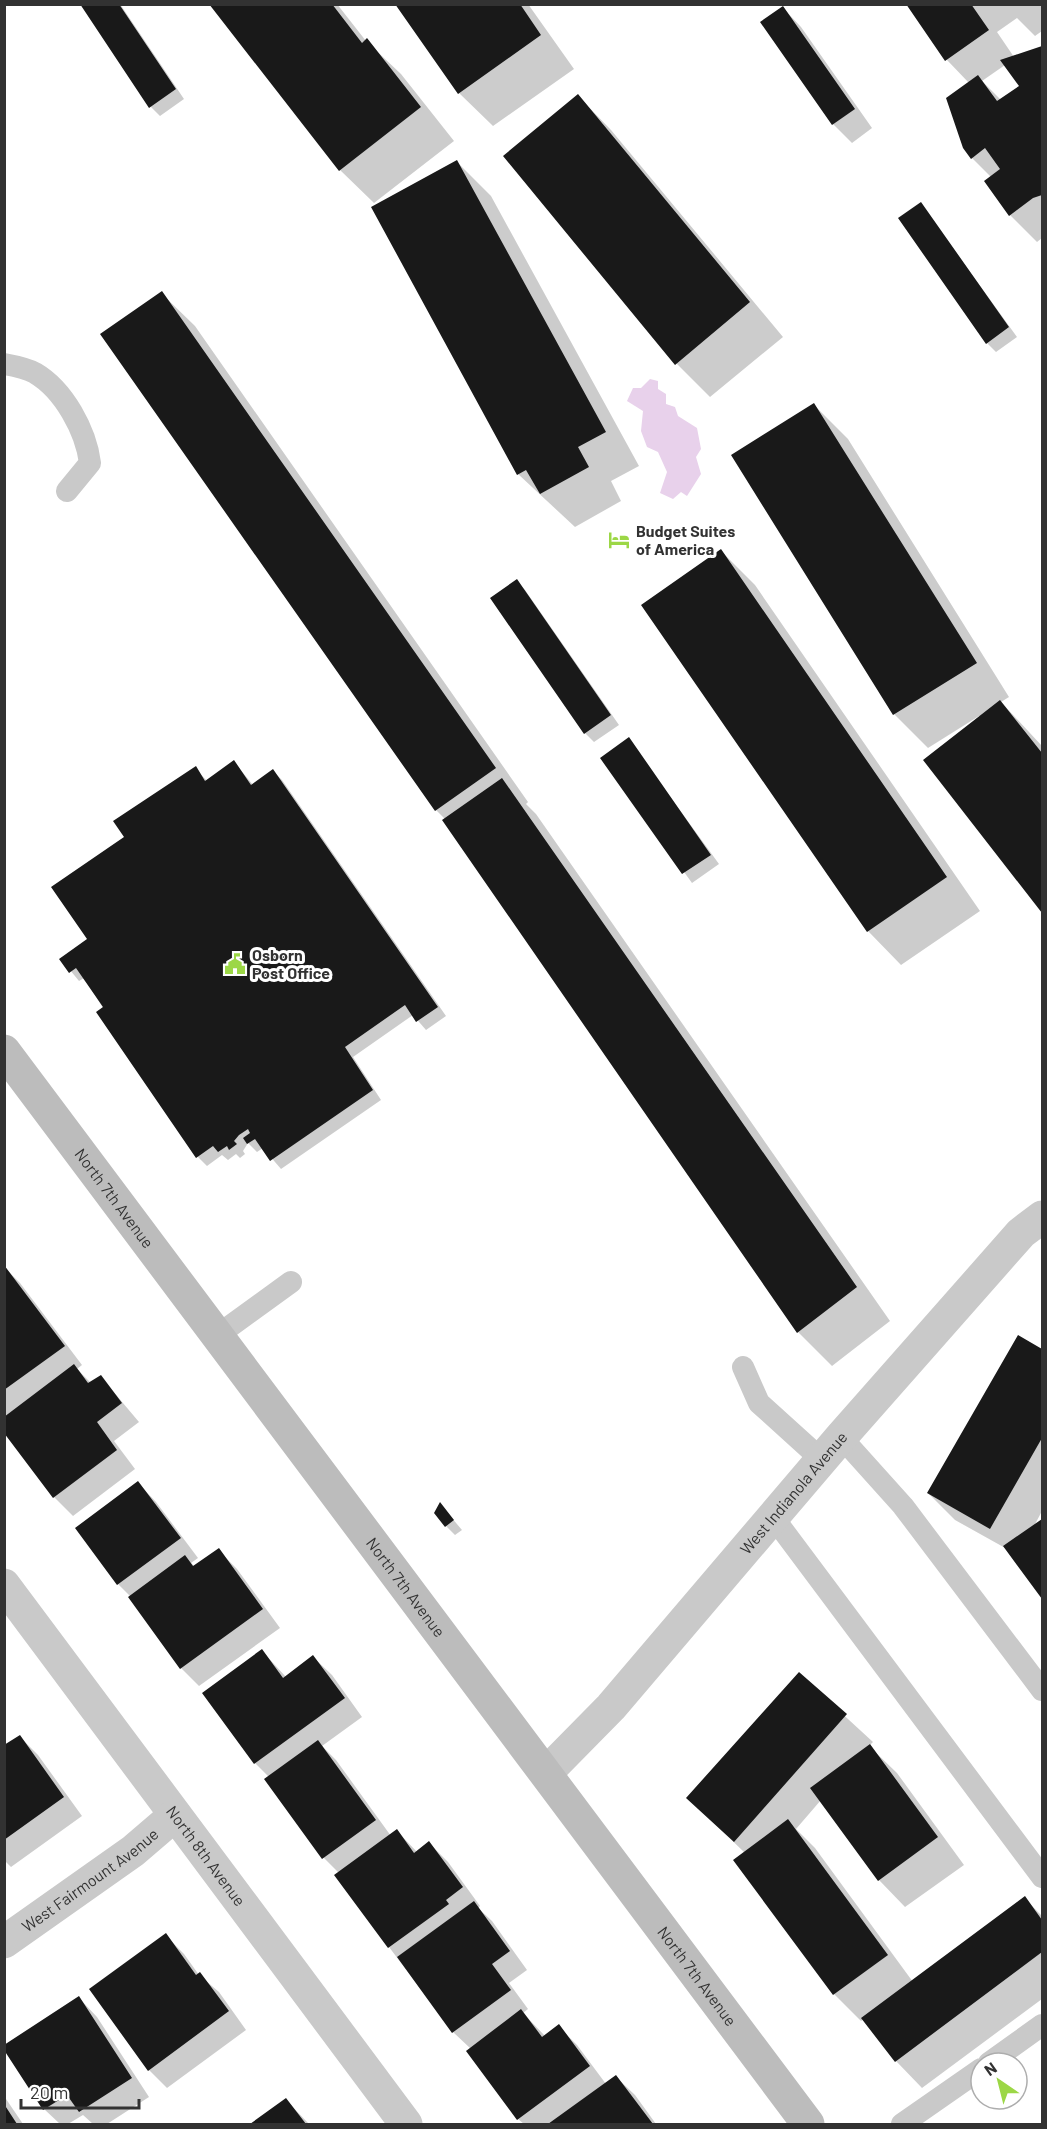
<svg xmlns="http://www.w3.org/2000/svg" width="1047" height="2129" viewBox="0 0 1047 2129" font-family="Barlow,sans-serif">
<rect width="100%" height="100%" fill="#fff"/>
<!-- water -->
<path fill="#e8d1eb" d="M650,379L658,381V389L666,394V404L675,407L678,416L697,428L701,449L696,457L701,474L687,496L681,492L673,499L660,493L667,472L658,452L647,447L641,431L643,411L627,401L633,388H641Z"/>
<!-- shadow -->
<path fill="#0003" fill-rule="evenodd" d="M81,4H120L184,99L160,116L151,107Z
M211,4H337L366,41L401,74L454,141L374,203L340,170Z
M397,4H528L574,69L493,126L459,93Z
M908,4H1042V31L1035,36L1017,18L997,32L1014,57L1042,47V238L1037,242L1010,215L986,181L992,178L972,158L969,83L947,60ZM1005,65L1021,86L1001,100L982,81Z
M783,8L801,27L872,128L852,143L833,124L762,23Z
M578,96L611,130L783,337L710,397L677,364Z
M457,162L491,196L639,466L611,481L621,501L575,527L518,474Z
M921,204L1017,337L996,352L987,343Z
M161,293L195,326L528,802L526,804L536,814L890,1321L832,1366L798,1332L445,819L436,810Z
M814,405L848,439L1009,697L1001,702L1042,746V910L925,761L981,717L979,716L928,748L894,714Z
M721,551L755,585L980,911L901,965L868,931Z
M516,581L525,590L619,725L594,742L585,733Z
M628,739L719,864L692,883L602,758Z
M234,762L253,785L273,771L282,780L446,1016L426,1030L413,1015L353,1057L381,1100L281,1169L263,1148L257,1152L248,1143L243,1151L245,1154L240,1158L236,1154L228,1160L222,1155L207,1166L198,1157L84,978L79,981L61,959L89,939L126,837L195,768L207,781Z
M4,1267L20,1283L82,1365L77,1369L91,1383L101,1377L139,1422L114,1441L135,1469L73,1516L54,1497L4,1431Z
M1018,1337L1042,1351V1511L1033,1528L1042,1521V1597L1007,1549L955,1520L928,1493Z
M138,1483L156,1502L198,1558L191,1563L195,1567L218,1550L237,1569L280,1628L199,1686L181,1668L131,1597L118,1584L77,1528Z
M440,1504L462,1530L455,1535L446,1526Z
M262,1651L286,1677L313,1657L332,1675L362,1717L322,1746L336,1760L391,1836L397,1831L417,1852L429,1843L448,1862L480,1906L478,1908L492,1921L527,1970L509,1983L528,2009L523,2013L545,2036L558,2026L577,2045L606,2084L616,2077L635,2095L656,2124H524L518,2119L471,2049L453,2032L389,1947L339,1873L324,1858L266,1780L269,1777L255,1763L204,1693Z
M799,1674L873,1742L869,1746L897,1773L964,1865L905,1907L879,1880L821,1800L796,1829L815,1848L913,1982L1024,1898L1042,1916V1999L922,2088L896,2061L864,2019L861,2021L834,1994L735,1860L745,1853L688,1798Z
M20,1737L38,1755L82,1816L11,1867L4,1860V1747Z
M165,1935L184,1954L199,1975L219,1992L246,2030L167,2088L149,2070Z
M79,1998L97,2017L149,2097L107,2124H93L83,2115L68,2124H60L44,2109Z
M4,2096L23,2124H4Z
M286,2100L309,2124H252Z"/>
<!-- building -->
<path fill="#191919" d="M80,4H119L176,89L149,108Z
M209,4H332L362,43L367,38L421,107L339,171Z
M395,4H520L541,35L458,94Z
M906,4H971L989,30L945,61Z
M783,6L855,109L832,125L760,22Z
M1042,46V195L1033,198L1009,216L984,181L1000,169L985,148L971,159L963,148L946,98L978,75L997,101L1019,86L1000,60Z
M578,94L750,302L675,365L503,156Z
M457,160L606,432L578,447L589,467L540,494L526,470L517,475L371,207Z
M921,202L1009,327L986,344L898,218Z
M162,291L496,768L435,811L100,334Z
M814,403L977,663L893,715L731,455Z
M721,549L947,877L867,932L641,605Z
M517,579L611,715L584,734L490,598Z
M1000,700L1042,753V913L923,760Z
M629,737L711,855L682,874L600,758Z
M234,760L251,785L273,769L438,1007L416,1022L405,1005L345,1047L373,1090L270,1161L255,1139L247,1144L243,1138L250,1133L248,1129L239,1135L234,1141L237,1144L229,1150L227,1146L218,1152L213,1146L196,1158L96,1012L103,1007L76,968L69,973L59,959L87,939L51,887L124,837L113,821L196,766L205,781Z
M502,778L857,1287L797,1333L442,820Z
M4,1265L65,1346L4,1390Z
M1018,1335L1042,1349V1438L990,1529L927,1493Z
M74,1364L88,1383L101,1375L122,1403L97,1422L117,1450L53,1498L4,1433V1417Z
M138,1481L181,1538L117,1585L75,1528Z
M440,1502L454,1520L445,1527L434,1513Z
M1042,1519V1599L1003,1546Z
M219,1548L263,1609L180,1669L128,1597L185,1555L193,1566Z
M262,1649L283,1678L313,1655L345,1698L254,1764L202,1693Z
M799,1672L847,1714L734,1842L686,1798Z
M20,1735L64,1797L4,1840V1745Z
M318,1740L376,1820L322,1859L264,1779Z
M870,1744L938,1837L878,1881L810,1788Z
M788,1819L888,1955L833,1995L733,1860Z
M397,1829L414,1853L429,1841L463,1887L446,1900L449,1904L388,1948L334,1875Z
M1025,1896L1042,1920V1952L895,2062L861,2018Z
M474,1901L510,1951L492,1964L511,1990L452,2033L397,1957Z
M166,1933L196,1975L200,1972L229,2011L148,2071L89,1989Z
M79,1996L132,2078L79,2112L67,2095L43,2110L4,2050V2045Z
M521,2009L542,2037L559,2024L590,2066L517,2120L466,2051Z
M616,2075L653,2124H548Z
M286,2098L306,2124H250Z
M4,2104L17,2124H4Z"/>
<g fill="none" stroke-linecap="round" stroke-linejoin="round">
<!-- service -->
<path stroke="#c9c9c9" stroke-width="22" d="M4,364C15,366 26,368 35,373C64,390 86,431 90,463L67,491
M218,1335L291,1282
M743,1367L759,1403L822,1460
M841,1437L903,1506L1042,1690
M773,1517L1042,1877
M989,2063L1042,2025
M902,2124L981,2069"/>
<!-- minor -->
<g stroke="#c9c9c9" stroke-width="33">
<path id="s1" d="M4,1585L406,2124"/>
<path id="s2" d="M546,1773L611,1707L841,1437L1021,1233L1042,1217"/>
<path id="s3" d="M4,1942L133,1851L175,1815"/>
</g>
<!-- secondary -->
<path stroke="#bcbcbc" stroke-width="33" id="s4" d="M4,1051L808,2124"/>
</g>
<!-- icons -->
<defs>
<symbol id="hotel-bare" viewBox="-9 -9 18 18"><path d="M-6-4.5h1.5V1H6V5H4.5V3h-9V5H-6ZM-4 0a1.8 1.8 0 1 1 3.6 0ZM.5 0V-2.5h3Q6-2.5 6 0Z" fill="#9cd746" stroke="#fff" stroke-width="2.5" paint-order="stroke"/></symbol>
<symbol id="civic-bare" viewBox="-9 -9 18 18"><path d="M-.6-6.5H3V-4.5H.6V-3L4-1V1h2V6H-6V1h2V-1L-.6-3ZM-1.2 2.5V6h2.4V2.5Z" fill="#9cd746" stroke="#fff" stroke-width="2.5" paint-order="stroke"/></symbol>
</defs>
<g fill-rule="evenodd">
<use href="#hotel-bare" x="604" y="525" width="30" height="30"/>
<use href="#civic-bare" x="220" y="949" width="30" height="30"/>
</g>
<g text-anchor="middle" stroke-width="6" stroke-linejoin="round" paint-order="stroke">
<!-- poi labels -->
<g font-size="16" font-weight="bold" fill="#323232" stroke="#fff" text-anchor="start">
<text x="636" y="537">Budget Suites<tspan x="636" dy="18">of America</tspan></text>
<text x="252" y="961">Osborn<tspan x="252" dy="18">Post Office</tspan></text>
</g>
<!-- street labels -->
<g font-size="16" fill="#323232" stroke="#fff">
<text dy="6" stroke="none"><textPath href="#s4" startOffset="184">North 7th Avenue</textPath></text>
<text dy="6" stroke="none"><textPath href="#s2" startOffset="374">West Indianola Avenue</textPath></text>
<text dy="6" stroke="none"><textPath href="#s4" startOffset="670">North 7th Avenue</textPath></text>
<text dy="6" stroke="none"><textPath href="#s1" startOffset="338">North 8th Avenue</textPath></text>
<text dy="6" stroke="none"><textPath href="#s3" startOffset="106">West Fairmount Avenue</textPath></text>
<text dy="6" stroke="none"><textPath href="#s4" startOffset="1156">North 7th Avenue</textPath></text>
</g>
</g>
<!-- border -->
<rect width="1047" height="2129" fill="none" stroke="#323232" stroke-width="12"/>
<!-- north arrow -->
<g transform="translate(999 2081) rotate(325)"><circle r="28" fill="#ffffff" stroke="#adadad" stroke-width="1.5"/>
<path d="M0-4.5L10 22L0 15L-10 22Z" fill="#9cd746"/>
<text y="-9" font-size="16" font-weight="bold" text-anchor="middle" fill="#323232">N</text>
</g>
<!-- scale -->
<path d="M21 2099v9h118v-9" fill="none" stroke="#323232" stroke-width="3"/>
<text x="30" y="2099" font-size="18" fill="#323232" stroke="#ffffff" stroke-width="4.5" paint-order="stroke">20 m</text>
</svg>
